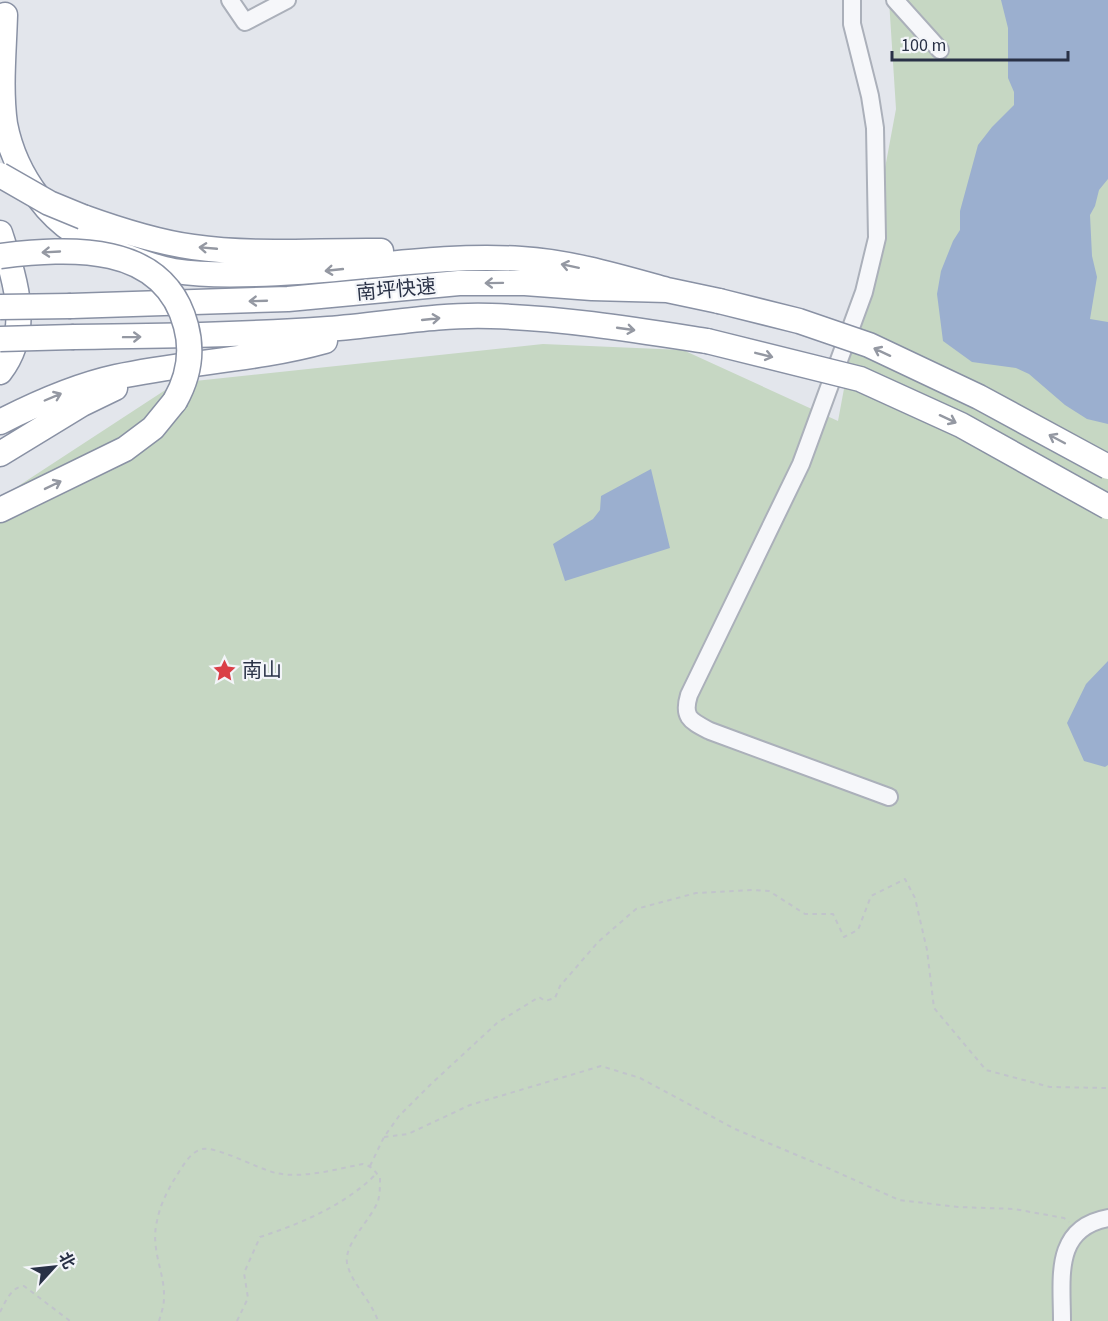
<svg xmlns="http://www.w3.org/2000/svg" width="1108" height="1321" viewBox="0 0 1108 1321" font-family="'Source Sans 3','Noto Sans SC',sans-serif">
<rect width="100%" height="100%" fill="#e3e6ec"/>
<!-- green -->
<path fill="#c6d7c3" d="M889,0H1108V1321H0V498L176,383L543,344L683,350L838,421L896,109Z"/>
<!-- water -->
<path fill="#9bafcf" d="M1001,0H1108V179L1099,190L1095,206L1090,215L1092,256L1097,277L1090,319L1108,322V424L1087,419L1065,405L1029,374L1016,368L972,362L943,341L937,294L941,271L953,241L960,230V211L978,145L992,127L1014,105V92L1008,78V28Z
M651,469L670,548L565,581L553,544L593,519L600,510L601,496Z
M1108,661V765L1105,767L1084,761L1067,723L1086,684Z"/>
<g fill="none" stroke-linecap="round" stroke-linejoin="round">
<defs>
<path id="minor" d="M230,0L245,22L287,0
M852,0V24L870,96L875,128L877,238L864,292L801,464L689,695C682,718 691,721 710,731L889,797
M895,0L940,50
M1062,1321C1062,1278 1053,1228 1108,1218"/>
<path id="highway" d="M5,15C4,51 0,88 5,124C10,150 22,176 38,197C61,228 86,242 122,255C139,261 156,268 174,271C201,275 228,275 255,274C344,273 433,253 521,259C571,262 620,277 667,290
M83,217C119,230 156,242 193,247C255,256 318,250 381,251
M0,233C15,280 33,329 0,372
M71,306L288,299L459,283H525L592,288L667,290L719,301
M74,337C159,336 243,335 328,329C382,325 437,314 491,316C563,318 636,330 707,341
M0,422C37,403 75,386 116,377C185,362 257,360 325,341
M0,454L82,404L115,388
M0,510L125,449L153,428L175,401"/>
</defs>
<!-- minor casing -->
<use href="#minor" stroke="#abb0ba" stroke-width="20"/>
<!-- highway casing -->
<use href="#highway" stroke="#8991a4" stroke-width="27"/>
<!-- path -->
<path stroke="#c1c4cb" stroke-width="2" stroke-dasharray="4.5 4.5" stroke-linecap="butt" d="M384,1137L408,1134L470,1105L601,1066L640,1078L735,1129L830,1169L899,1200L958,1207L1014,1209L1064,1218L1069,1222
M370,1166L384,1137L399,1116L430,1085L497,1023L539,997L545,1001L555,998L560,986L598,942L636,909L696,893L754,890L769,891L805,914H833L844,937L858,930L871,896L905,879L915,898L927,950L934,1008L986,1070L1050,1087L1108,1088
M0,1312C6,1301 11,1287 24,1286L70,1321
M159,1321C161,1314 164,1306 164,1298C165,1272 150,1250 157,1221C160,1205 168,1189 177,1175C183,1166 190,1152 202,1149C217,1146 258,1169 276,1173C303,1179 336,1169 363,1164C372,1166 375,1171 380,1178C380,1186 380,1194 378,1201C371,1220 344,1243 347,1263C351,1283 371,1300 378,1321
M237,1321L248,1298L244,1273L260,1237C300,1224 343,1206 374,1176L378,1177"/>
<!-- minor -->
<use href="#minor" stroke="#f6f7fa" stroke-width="16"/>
<!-- highway -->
<use href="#highway" stroke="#fff" stroke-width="24"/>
<defs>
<path id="highway-bridge" d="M0,175L49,203L83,217
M0,256C69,248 164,241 186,326C193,352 188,378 175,401
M719,301L799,321L869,345L979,397L1108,467
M0,307L71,306
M0,339L74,337
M707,341L860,379L961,425L1108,507"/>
</defs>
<!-- highway-bridge casing -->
<use href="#highway-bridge" stroke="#8991a4" stroke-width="27" stroke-linecap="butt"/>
<!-- highway-bridge -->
<use href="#highway-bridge" stroke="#fff" stroke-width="24"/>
</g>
<!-- one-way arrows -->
<defs><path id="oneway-shaft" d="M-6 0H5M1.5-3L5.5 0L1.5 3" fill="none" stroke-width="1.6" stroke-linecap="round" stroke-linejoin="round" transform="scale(1.5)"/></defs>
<g stroke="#9498a2">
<use href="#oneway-shaft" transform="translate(208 248) rotate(-175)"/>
<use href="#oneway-shaft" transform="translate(51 252) rotate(177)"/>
<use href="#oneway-shaft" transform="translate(570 266) rotate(-168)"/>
<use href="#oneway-shaft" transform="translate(334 270) rotate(174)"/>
<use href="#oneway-shaft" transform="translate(494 283) rotate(179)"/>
<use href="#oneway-shaft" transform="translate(258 301) rotate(178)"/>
<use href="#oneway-shaft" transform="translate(431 319) rotate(-6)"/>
<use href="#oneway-shaft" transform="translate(626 329) rotate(8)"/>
<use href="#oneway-shaft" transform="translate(132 337) rotate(-1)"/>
<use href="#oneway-shaft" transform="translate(882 352) rotate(-155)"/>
<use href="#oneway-shaft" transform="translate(764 355) rotate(14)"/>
<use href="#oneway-shaft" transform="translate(53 397) rotate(-23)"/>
<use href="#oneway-shaft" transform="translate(948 419) rotate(25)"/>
<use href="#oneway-shaft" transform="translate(1057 439) rotate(-152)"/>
<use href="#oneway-shaft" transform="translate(53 485) rotate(-26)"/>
</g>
<!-- icons -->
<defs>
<symbol id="sight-bare" viewBox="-9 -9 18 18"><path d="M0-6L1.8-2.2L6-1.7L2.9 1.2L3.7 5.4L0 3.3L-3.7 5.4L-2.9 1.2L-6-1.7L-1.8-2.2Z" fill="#da3f47" stroke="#f3f5f9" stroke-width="2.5" paint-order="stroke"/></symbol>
</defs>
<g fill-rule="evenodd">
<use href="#sight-bare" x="208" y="654" width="33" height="33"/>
</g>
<g text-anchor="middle" stroke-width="4.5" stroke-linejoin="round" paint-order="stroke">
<!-- street labels -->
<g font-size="20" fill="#293146" stroke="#f3f5f9">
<text transform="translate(396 289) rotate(-5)" y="7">南坪快速</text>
</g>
<!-- poi labels -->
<g font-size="20" fill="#293146" stroke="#f3f5f9" text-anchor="start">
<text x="242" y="677">南山</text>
</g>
</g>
<!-- north arrow -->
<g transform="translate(54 1267) rotate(63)" stroke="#f3f5f9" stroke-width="4.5" paint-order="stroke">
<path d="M0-4.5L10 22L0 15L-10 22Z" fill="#293146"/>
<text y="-9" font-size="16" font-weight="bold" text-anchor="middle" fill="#293146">北</text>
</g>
<!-- scale -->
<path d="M892 51v9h176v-9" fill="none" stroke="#293146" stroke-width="3"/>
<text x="901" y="51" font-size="18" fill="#293146" stroke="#f3f5f9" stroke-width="4.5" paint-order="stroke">100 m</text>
</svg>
